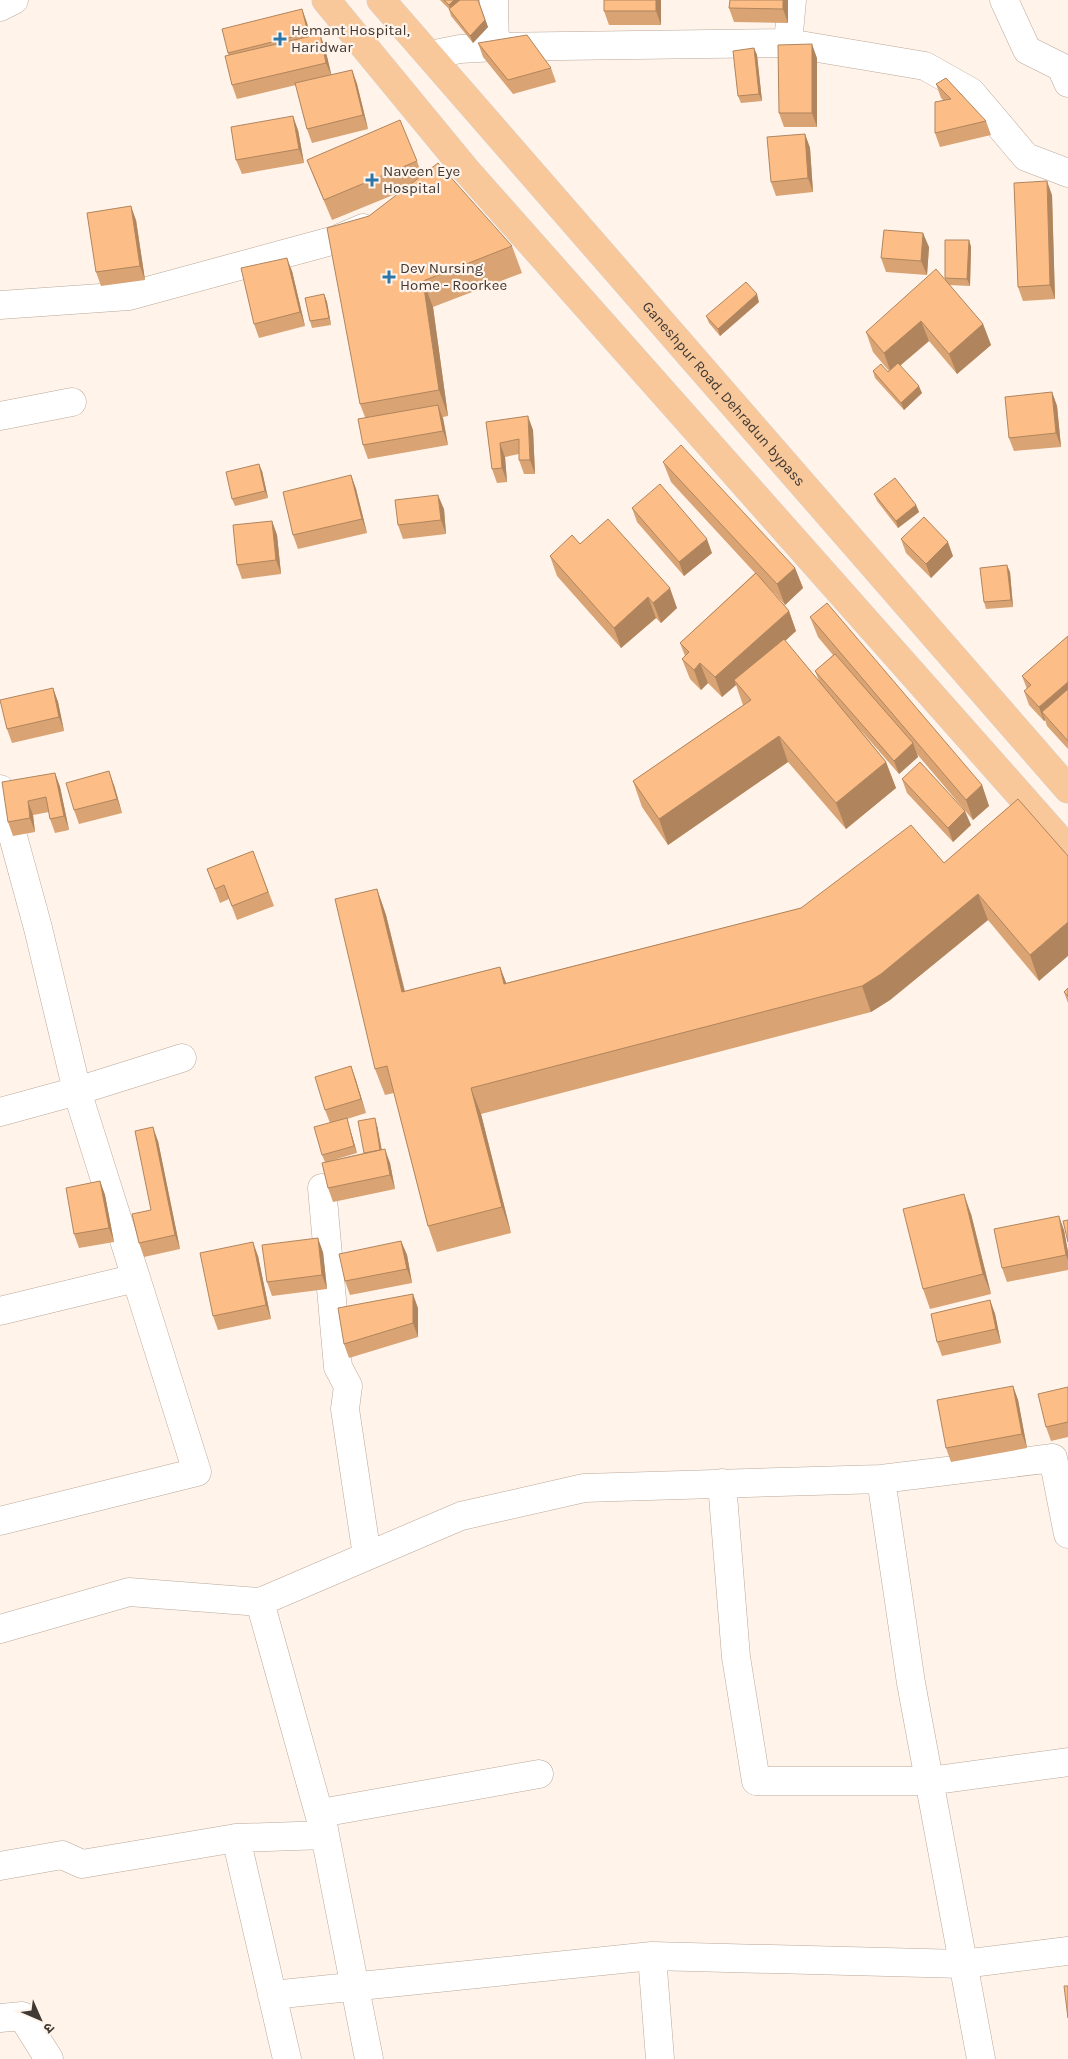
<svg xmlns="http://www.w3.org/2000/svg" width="1068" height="2059" viewBox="0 0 1068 2059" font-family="Karla,'Noto Sans Devanagari',sans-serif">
<rect width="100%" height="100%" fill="#fff3ea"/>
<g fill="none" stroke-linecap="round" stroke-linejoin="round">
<defs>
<path id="street" d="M494,0L495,47
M1004,0L1027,50L1061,67L1068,83
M0,7L14,0
M788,43L792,0
M430,55L460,49L495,47L788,43L925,66L971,92L1026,157L1068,173
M0,305L129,296L335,240L363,228
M0,416L72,402
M0,789L38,928L77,1091L136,1278
M0,1112L77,1091L182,1058
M322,1188L338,1367L348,1386L345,1409L367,1556
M0,1311L136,1278L197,1472L0,1521
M722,1483L736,1657L756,1781H929L1068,1762
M260,1602L325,1835L369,2059
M0,1629L129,1592L260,1602L461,1516L584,1488L881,1479
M236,1838L325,1835L321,1813L539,1774
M0,1866L62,1855L82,1864L236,1838L287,2059
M652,1956L660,2059
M272,1995L652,1956L963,1964L1068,1951
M0,2018L22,2016L49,2059
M981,2059L911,1683L881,1479L1053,1458L1068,1534"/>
<g id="primary">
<path d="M326,0L466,170L1068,849"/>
<path id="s1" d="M381,0L1068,789"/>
</g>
</defs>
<!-- street casing -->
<use href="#street" stroke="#baa899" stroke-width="29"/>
<!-- primary casing -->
<use href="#primary" stroke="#d5d3d2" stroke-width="29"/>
<!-- street -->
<use href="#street" stroke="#fff" stroke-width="28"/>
<!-- primary -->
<use href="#primary" stroke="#f8c89b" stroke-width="28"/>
</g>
<!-- wall -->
<path fill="#d9a373" d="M440,0H478L488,27L473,43L451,16L449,9Z
M661,0V25H609L604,11Z
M730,0H788V23L734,22L729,8Z
M302,9L307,23L310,37L325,48L331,75L352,70L357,84L368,129L312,143L307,129L296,85L237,99L232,85L228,53Z
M478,43L551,68L556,82L513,94L483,57Z
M754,48L757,55L762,101L741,103L738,96Z
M817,58V127H784L779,113Z
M936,84L986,121L991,135L940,147L935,133L943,100L941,98Z
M298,130L304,163L242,174L236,160Z
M805,134L810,148L813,192L776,196L771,182Z
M307,160L417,161L422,175L512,246L522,273L433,307L448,416L443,417L448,445L368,459L363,445L365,417L360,404L369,216L403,191L332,220L315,180Z
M1052,195L1055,299L1023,301L1018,287Z
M136,220L145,280L101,286L96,272Z
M969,240L971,247L970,286L949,285L983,324L991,345L957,374L929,341L900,366L922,393L904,410L875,378L873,371L888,372L889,371L873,352L866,332L945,280V278Z
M929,247L927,275L886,272L881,258Z
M292,271L305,326L259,338L254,324Z
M324,294L327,302L331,325L312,328L310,321Z
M759,302L720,336L709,323L706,316Z
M1052,392L1057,406L1061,447L1014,451L1009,438Z
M486,422L533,430L535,474H524L519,460V454L505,457L507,482L497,483L492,469Z
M663,462L795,568L803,588L785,605L764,582L789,611L796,631L785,641L819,681L815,671L833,655L818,637L810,617L982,785L989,806L973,820L917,754L918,757L899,774L858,727L886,762L896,788L846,829L788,762L668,845L642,807L633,781L743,705L736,685L722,697L708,683L701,690L690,679L682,659L685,656L680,643L755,573L671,482Z
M262,471L268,498L235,506L232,499Z
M351,475L356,489L367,533L298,549L293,535Z
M874,494L916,505L919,512L898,528L877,501Z
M632,508L712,553L684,576L637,522Z
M444,509L446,534L403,539L398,525Z
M272,521L277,535L281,574L242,579L237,565Z
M901,539L953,556L931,578L906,553Z
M550,556L677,608L661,623L656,618L621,648L557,576Z
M1010,572L1013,607L986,609L984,602Z
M1068,636V749L1047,726L1045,720L1044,721L1029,705L1024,691L1027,689L1022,676Z
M53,688L58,702L64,731L12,743L7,729Z
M55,773L60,787L69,830L55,833L50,819L49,812L33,815L35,832L13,836L8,822Z
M902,779L971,825L953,842L907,793Z
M114,785L122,813L79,824L74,810Z
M1018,799L1039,981L988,920L890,1000L871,1012L481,1114L511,1233L437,1252L428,1226L394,1093L385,1095L375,1069L377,889L386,915L405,991L500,967L506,983L801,908L944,863Z
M253,851L274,906L237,920L229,899L220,903L207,869Z
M1068,988V1003L1064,992Z
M351,1066L366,1113L347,1119L357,1153L330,1161L364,1153L377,1125L382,1150L390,1163L395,1189L333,1202L328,1188L325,1162L322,1155L330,1123L325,1110Z
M158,1141L180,1249L144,1257L139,1243L151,1210Z
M100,1181L105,1195L114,1242L79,1248L74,1234Z
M971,1214L991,1294L930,1309L923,1289Z
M1064,1230L1068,1252V1270L1007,1282L1002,1268Z
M401,1241L407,1255L412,1283L350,1295L345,1281Z
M323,1252L327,1289L272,1296L267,1282Z
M258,1256L271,1319L218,1330L213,1316Z
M990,1300L995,1314L1001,1343L942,1356L937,1342Z
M418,1308V1337L349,1358L344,1344Z
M1013,1386L1018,1400L1027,1448L951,1462L946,1448Z
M1068,1387V1437L1051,1441L1046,1427Z"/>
<!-- shaded-wall -->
<path fill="#b0855e" d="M454,0H465L451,12L449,5Z
M478,0L488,27L473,43L470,36Z
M656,0H661V25L656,11Z
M783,0H788V23L783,9Z
M302,9L307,23L313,47L308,33Z
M320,34L325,48L332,77L326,63Z
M812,44L817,58V127L812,113Z
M754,48L757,55L762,101L759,94Z
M352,70L357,84L368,129L363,115Z
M293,116L298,130L304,163L299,149Z
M805,134L810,148L813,192L808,178Z
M1047,181L1052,195L1055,299L1050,285Z
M131,206L136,220L145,280L140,266Z
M923,233L929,247L927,275L921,261Z
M969,240L971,247L970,286L967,279Z
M287,258L292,271L305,326L300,312Z
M423,281L433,307L448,416L439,390Z
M324,294L327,302L331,325L329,318Z
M757,294L759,302L720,336L718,329Z
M921,321L929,341L891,373L884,353Z
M983,324L991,345L957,374L949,354Z
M919,386L922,393L904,410L901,403Z
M1052,392L1057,406L1061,447L1056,433Z
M438,405L443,419L448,445L443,431Z
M528,416L533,430L535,474L530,460Z
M500,443L505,457L507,482L502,468Z
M259,464L262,471L268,498L265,491Z
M351,475L356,489L367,533L362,519Z
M438,495L444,509L446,534L441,520Z
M916,505L919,512L898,528L896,521Z
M272,521L277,535L281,574L276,560Z
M707,539L712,553L684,576L679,562Z
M948,542L953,556L931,578L926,564Z
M1007,565L1010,572L1013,607L1011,600Z
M795,568L803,588L785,605L777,584Z
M670,588L677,608L661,623L653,603Z
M648,597L656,618L621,648L614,628Z
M789,611L796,631L737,684L734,680L736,685L722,697L715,677Z
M700,663L708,683L701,690L694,670Z
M1068,682V700L1042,712L1045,720L1044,721L1039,707Z
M53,688L58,702L64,731L59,717Z
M779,736L788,762L668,845L659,819Z
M913,743L918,757L899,774L894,761Z
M886,762L896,788L846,829L836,803Z
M109,771L114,785L122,813L117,799Z
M55,773L60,787L69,830L64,816Z
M982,785L989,806L973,820L966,800Z
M28,801L33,815L35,832L30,818Z
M965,811L971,825L953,842L948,828Z
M377,889L386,915L411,1018L402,992Z
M978,894L988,920L890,1000L871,1012L862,986Z
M1068,922V956L1039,981L1030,955Z
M500,967L510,993L504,984Z
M351,1066L356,1080L366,1113L361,1099Z
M471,1088L481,1114L511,1233L502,1207Z
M347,1118L357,1153L354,1146Z
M375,1118L377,1125L383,1158L381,1151Z
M153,1127L158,1141L180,1249L175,1235Z
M385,1149L390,1163L395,1189L390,1175Z
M100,1181L105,1195L114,1242L109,1228Z
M964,1194L971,1214L991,1294L983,1274Z
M1059,1216L1064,1230L1068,1252V1260L1066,1255Z
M318,1238L323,1252L327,1289L322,1275Z
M401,1241L407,1255L412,1283L407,1269Z
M253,1242L258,1256L271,1319L266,1305Z
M413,1294L418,1308V1337L413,1323Z
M990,1300L995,1314L1001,1343L996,1329Z
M1013,1386L1018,1400L1027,1448L1022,1434Z"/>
<!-- building -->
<path fill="#fcbe86" stroke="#b0855e" d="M444,0H454L449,5Z
M460,0H478L485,20L470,36L449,9Z
M604,0H656V11H604Z
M730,0H783V9L729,8Z
M302,9L308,33L228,53L222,29Z
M320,34L326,63L232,85L225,56Z
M527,35L551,68L508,80L478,43Z
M812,44V113H779L778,45Z
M754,48L759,94L738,96L733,51Z
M352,70L363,115L307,129L295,83Z
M946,78L986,121L935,133V102L951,99L936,84Z
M293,116L299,149L236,160L231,127Z
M400,120L417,161L324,200L307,160Z
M805,134L808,178L771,182L767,137Z
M438,163L512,246L423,281L439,390L360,404L327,228L369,216Z
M1047,181L1050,285L1018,287L1014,183Z
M131,206L140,266L96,272L87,213Z
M884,230L923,233L921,261L881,258Z
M945,240H969L967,279L945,278Z
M287,258L300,312L254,324L241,268Z
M936,269L983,324L949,354L921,321L884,353L866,332Z
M746,282L757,294L718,329L706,316Z
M324,294L329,318L310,321L305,298Z
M898,363L919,386L901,403L873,371L881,364L888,372Z
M1052,392L1056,433L1009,438L1005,397Z
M438,405L443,431L363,445L358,419Z
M528,416L530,460H519V439L500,443L502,468L492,469L486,422Z
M681,445L795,568L777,584L663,462Z
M259,464L265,491L232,499L226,472Z
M351,475L362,519L293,535L283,492Z
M895,478L916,505L896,521L874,494Z
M660,484L707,539L679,562L632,508Z
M438,495L441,520L398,525L395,500Z
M924,517L948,542L926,564L901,539Z
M608,519L670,588L653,603L648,597L614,628L550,556L572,535L580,544Z
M272,521L276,560L237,565L233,525Z
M1007,565L1011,600L984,602L980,568Z
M756,573L789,611L715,677L700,663L694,670L682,659L689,652L680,643Z
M827,603L982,785L966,800L810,617Z
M1068,636V682L1039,707L1024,691L1031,685L1022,676Z
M784,639L886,762L836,803L779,736L659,819L633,781L751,700L734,680Z
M835,654L913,743L894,761L815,671Z
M53,688L59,717L7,729L0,700Z
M1068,689V741L1042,712Z
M920,762L965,811L948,828L902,779Z
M109,771L117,799L74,810L66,783Z
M55,773L64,816L50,819L46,797L28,801L30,818L8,822L2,782Z
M1018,799L1068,856V922L1030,955L978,894L881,974L862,986L471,1088L502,1207L428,1226L387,1066L375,1069L335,899L377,889L402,992L500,967L504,984L801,908L911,825L944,863Z
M253,851L268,892L232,906L224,885L215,889L207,869Z
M1068,988V996L1064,992Z
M351,1066L361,1099L325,1110L315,1077Z
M347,1118L354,1146L322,1155L314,1127Z
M375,1118L380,1150L364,1153L358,1121Z
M153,1127L175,1235L139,1243L132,1214L151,1210L135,1131Z
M385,1149L390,1175L328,1188L322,1163Z
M100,1181L109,1228L74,1234L66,1188Z
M964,1194L983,1274L923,1289L903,1209Z
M1059,1216L1066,1255L1002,1268L994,1229Z
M1068,1220V1242L1063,1221Z
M318,1238L322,1275L267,1282L262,1245Z
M401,1241L407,1269L345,1281L339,1254Z
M253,1242L266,1305L213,1316L200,1253Z
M413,1294V1323L344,1344L338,1308Z
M990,1300L996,1329L937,1342L931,1314Z
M1013,1386L1022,1434L946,1448L937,1400Z
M1068,1387V1422L1046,1427L1038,1394Z
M1064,1986H1068V2018Z"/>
<!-- markers -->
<g fill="#2c77aa" stroke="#fff3ea" stroke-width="2">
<path d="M277.5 31.5h5v5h5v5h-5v5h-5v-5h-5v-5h5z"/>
<path d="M369.5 172.5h5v5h5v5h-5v5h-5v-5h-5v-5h5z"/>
<path d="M386.5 269.5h5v5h5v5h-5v5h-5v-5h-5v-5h5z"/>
</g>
<g text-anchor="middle" stroke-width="4.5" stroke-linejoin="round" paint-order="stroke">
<!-- poi labels -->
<g font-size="15" fill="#403933" stroke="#fff3ea" text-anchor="start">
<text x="291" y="35">Hemant Hospital,<tspan x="291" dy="17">Haridwar</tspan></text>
<text x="383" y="176">Naveen Eye<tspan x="383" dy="17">Hospital</tspan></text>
<text x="400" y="273">Dev Nursing<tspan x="400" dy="17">Home - Roorkee</tspan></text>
</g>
<!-- street labels -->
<g font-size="15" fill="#403933" stroke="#fff3ea">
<text dy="5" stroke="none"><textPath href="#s1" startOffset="522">Ganeshpur Road, Dehradun bypass</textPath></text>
</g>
</g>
<!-- north arrow -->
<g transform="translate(40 2019) rotate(135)" stroke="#fff3ea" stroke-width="4" paint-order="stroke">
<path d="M0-4L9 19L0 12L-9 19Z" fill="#403933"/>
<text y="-8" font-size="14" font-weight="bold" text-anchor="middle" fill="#403933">उ</text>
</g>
</svg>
